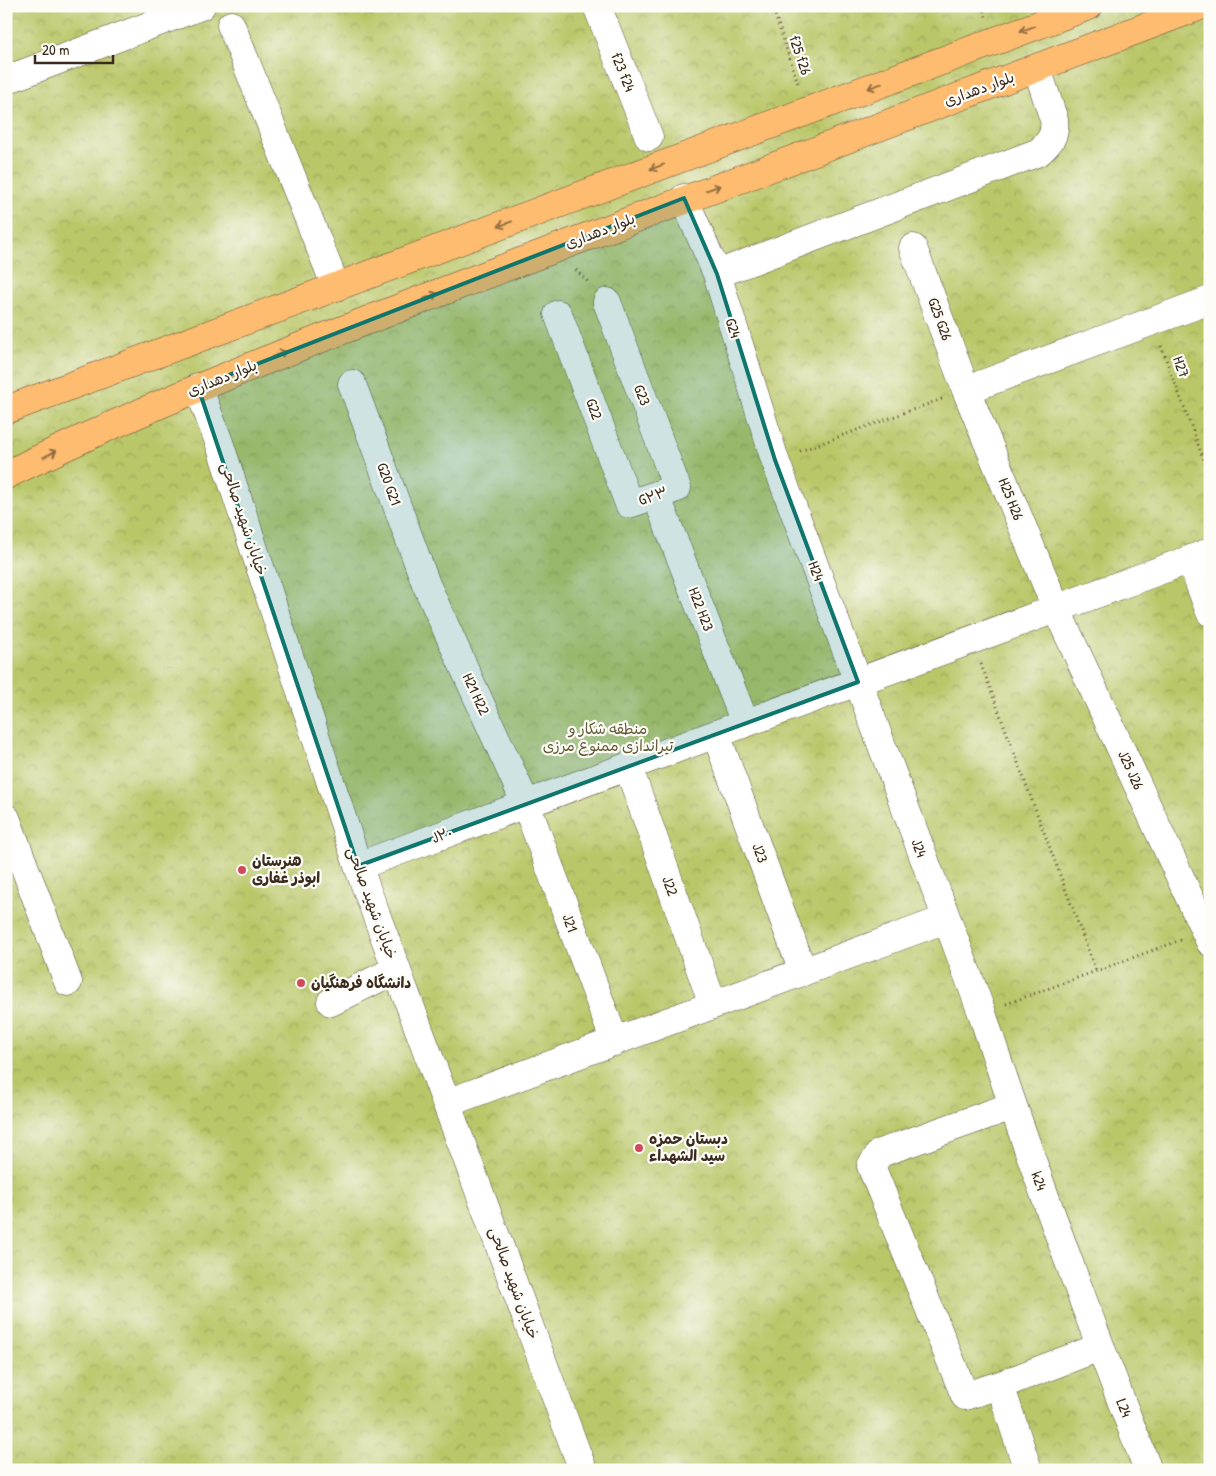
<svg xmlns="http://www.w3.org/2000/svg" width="1216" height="1476" viewBox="0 0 1216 1476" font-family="'Patrick Hand','Playpen Sans Arabic',sans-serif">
<defs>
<pattern id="park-crowns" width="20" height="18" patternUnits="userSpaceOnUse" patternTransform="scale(1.25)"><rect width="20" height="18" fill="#bac769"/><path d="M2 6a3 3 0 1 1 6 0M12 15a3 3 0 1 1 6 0" fill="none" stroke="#98a256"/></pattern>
</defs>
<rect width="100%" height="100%" fill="#fdfcf7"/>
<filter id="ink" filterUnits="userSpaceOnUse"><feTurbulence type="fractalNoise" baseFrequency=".02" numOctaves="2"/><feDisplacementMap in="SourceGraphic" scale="10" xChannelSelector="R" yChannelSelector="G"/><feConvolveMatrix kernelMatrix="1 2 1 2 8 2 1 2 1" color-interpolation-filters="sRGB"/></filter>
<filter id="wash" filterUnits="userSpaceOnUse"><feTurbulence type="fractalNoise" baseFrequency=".0096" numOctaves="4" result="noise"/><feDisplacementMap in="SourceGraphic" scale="20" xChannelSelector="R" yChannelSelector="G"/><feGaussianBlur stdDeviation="1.12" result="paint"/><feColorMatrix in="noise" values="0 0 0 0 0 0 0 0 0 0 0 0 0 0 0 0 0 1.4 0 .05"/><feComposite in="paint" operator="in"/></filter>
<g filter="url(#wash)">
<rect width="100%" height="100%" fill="#f4ddbf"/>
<!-- park -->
<path fill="url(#park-crowns)" stroke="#7a7844" d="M6,6H1210V1470H6Z"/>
</g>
<g filter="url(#ink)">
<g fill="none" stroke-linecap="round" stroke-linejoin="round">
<defs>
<path id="minor" d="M597,6L649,137
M231,25L336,287
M6,80L201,6
M684,198L717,274L775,460L982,1013C1032,1167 1089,1319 1148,1470
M913,248L966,390L1056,608L1210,942
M717,274L1039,152C1050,142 1056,135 1054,120L1037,68
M558,314L629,504L677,488L607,302
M352,384L426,584L526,804L615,1042
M198,387L219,442L358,866L583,1470
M966,390L1210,300
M656,495L745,723
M1190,559L1210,612
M716,734L803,972
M628,766L713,1005
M6,818L68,982
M358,866L1210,552
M331,1002L397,969
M447,1103L946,919
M1012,1106L880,1153L871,1166L965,1396L1000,1385L1100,1347
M1000,1385L1028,1470"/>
<path id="major" d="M6,410L1089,6
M6,475C174,392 350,327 525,260C750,174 976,91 1201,6"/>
</defs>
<!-- minor casing -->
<use href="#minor" stroke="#574536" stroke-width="29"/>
<!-- major casing -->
<use href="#major" stroke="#574536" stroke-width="29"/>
<!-- path -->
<path stroke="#574536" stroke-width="3" stroke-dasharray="1 4" stroke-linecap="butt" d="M772,6L799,86
M982,6L986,17
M576,270L589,283
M1161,346L1210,476
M800,451L942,399
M981,664L1096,971
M1006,1004L1181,940"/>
<!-- minor -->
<use href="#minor" stroke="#fff" stroke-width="28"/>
<!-- major -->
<use href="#major" stroke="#fdbc6f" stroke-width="28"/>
</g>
<!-- one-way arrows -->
<defs><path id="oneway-shaft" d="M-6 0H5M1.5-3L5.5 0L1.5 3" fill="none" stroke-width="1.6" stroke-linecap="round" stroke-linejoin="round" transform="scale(1.25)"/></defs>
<g stroke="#926c42">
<use href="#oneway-shaft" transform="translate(1027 29) rotate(160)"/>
<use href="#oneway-shaft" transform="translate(875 86) rotate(160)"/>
<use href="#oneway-shaft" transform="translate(657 167) rotate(160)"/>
<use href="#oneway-shaft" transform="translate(713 188) rotate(-20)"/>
<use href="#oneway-shaft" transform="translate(505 224) rotate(160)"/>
<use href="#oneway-shaft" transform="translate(431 296) rotate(-21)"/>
<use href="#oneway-shaft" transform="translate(279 354) rotate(-22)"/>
<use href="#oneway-shaft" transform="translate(50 454) rotate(-26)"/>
</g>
</g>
<!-- marked area -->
<path fill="#0f766e" fill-opacity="0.2" stroke="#0f766e" stroke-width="4" stroke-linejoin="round" d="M684,198L717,274L775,460L858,682L358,866L198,387Z"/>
<!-- markers -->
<g fill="#d1495b" stroke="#fdfcf7" stroke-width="2">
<circle cx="242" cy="870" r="5"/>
<circle cx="301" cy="983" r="5"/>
<circle cx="639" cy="1148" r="5"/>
</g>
<g text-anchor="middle" stroke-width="4.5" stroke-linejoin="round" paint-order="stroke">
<!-- street labels -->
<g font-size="15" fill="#3b2a1e" stroke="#fdfcf7">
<text transform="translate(800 55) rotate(71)" y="5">f25 f26</text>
<text transform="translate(623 72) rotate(68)" y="5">f23 f24</text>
<text transform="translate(979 89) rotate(-20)" y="5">بلوار دهداری</text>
<text transform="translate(600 231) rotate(-21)" y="5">بلوار دهداری</text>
<text transform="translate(940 319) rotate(70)" y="5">G25 G26</text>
<text transform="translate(733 328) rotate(73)" y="5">G24</text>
<text transform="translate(1181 367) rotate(70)" y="5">H27</text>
<text transform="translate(222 378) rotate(-22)" y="5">بلوار دهداری</text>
<text transform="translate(642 395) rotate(69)" y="5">G23</text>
<text transform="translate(594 409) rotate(70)" y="5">G22</text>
<text transform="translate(389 484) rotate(70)" y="5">G20 G21</text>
<text transform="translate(653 496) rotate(-19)" y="5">G۲۳</text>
<text transform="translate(1011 499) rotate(68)" y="5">H25 H26</text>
<text transform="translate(244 519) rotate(72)" y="5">خیابان شهید صالحی</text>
<text transform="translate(816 571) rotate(70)" y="5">H24</text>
<text transform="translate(701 609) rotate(69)" y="5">H22 H23</text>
<text transform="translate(476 694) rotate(65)" y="5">H21 H22</text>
<text transform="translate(1131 770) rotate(65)" y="5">J25 J26</text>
<text transform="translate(442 835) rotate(-20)" y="5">J۲۰</text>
<text transform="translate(919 848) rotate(70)" y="5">J24</text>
<text transform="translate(760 853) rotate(70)" y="5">J23</text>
<text transform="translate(670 886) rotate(70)" y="5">J22</text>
<text transform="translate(372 903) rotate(70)" y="5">خیابان شهید صالحی</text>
<text transform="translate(570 923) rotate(70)" y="5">J21</text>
<text transform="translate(1039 1181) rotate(70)" y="5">k24</text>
<text transform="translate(514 1283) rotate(70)" y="5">خیابان شهید صالحی</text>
<text transform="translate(1124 1408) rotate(69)" y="5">L24</text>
</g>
<!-- park labels -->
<g font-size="15" fill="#615934" stroke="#fdfcf7">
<text x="608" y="734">منطقه شکار و<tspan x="608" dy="17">تیراندازی ممنوع مرزی</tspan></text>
</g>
<!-- poi labels -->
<g font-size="15" font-weight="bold" fill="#3b2a1e" stroke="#fdfcf7" text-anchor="start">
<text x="252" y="866">هنرستان<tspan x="252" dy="17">ابوذر غفاری</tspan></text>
<text x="311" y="988">دانشگاه فرهنگیان</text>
<text x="649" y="1144">دبستان حمزه<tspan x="649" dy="17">سید الشهداء</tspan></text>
</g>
</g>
<!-- margin -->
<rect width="1216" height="1476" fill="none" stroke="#fdfcf7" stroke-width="25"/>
<!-- scale -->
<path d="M35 55v8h78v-8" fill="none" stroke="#3b2a1e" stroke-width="2.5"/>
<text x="42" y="55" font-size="15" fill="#3b2a1e" stroke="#fdfcf7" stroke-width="4" paint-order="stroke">20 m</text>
</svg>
